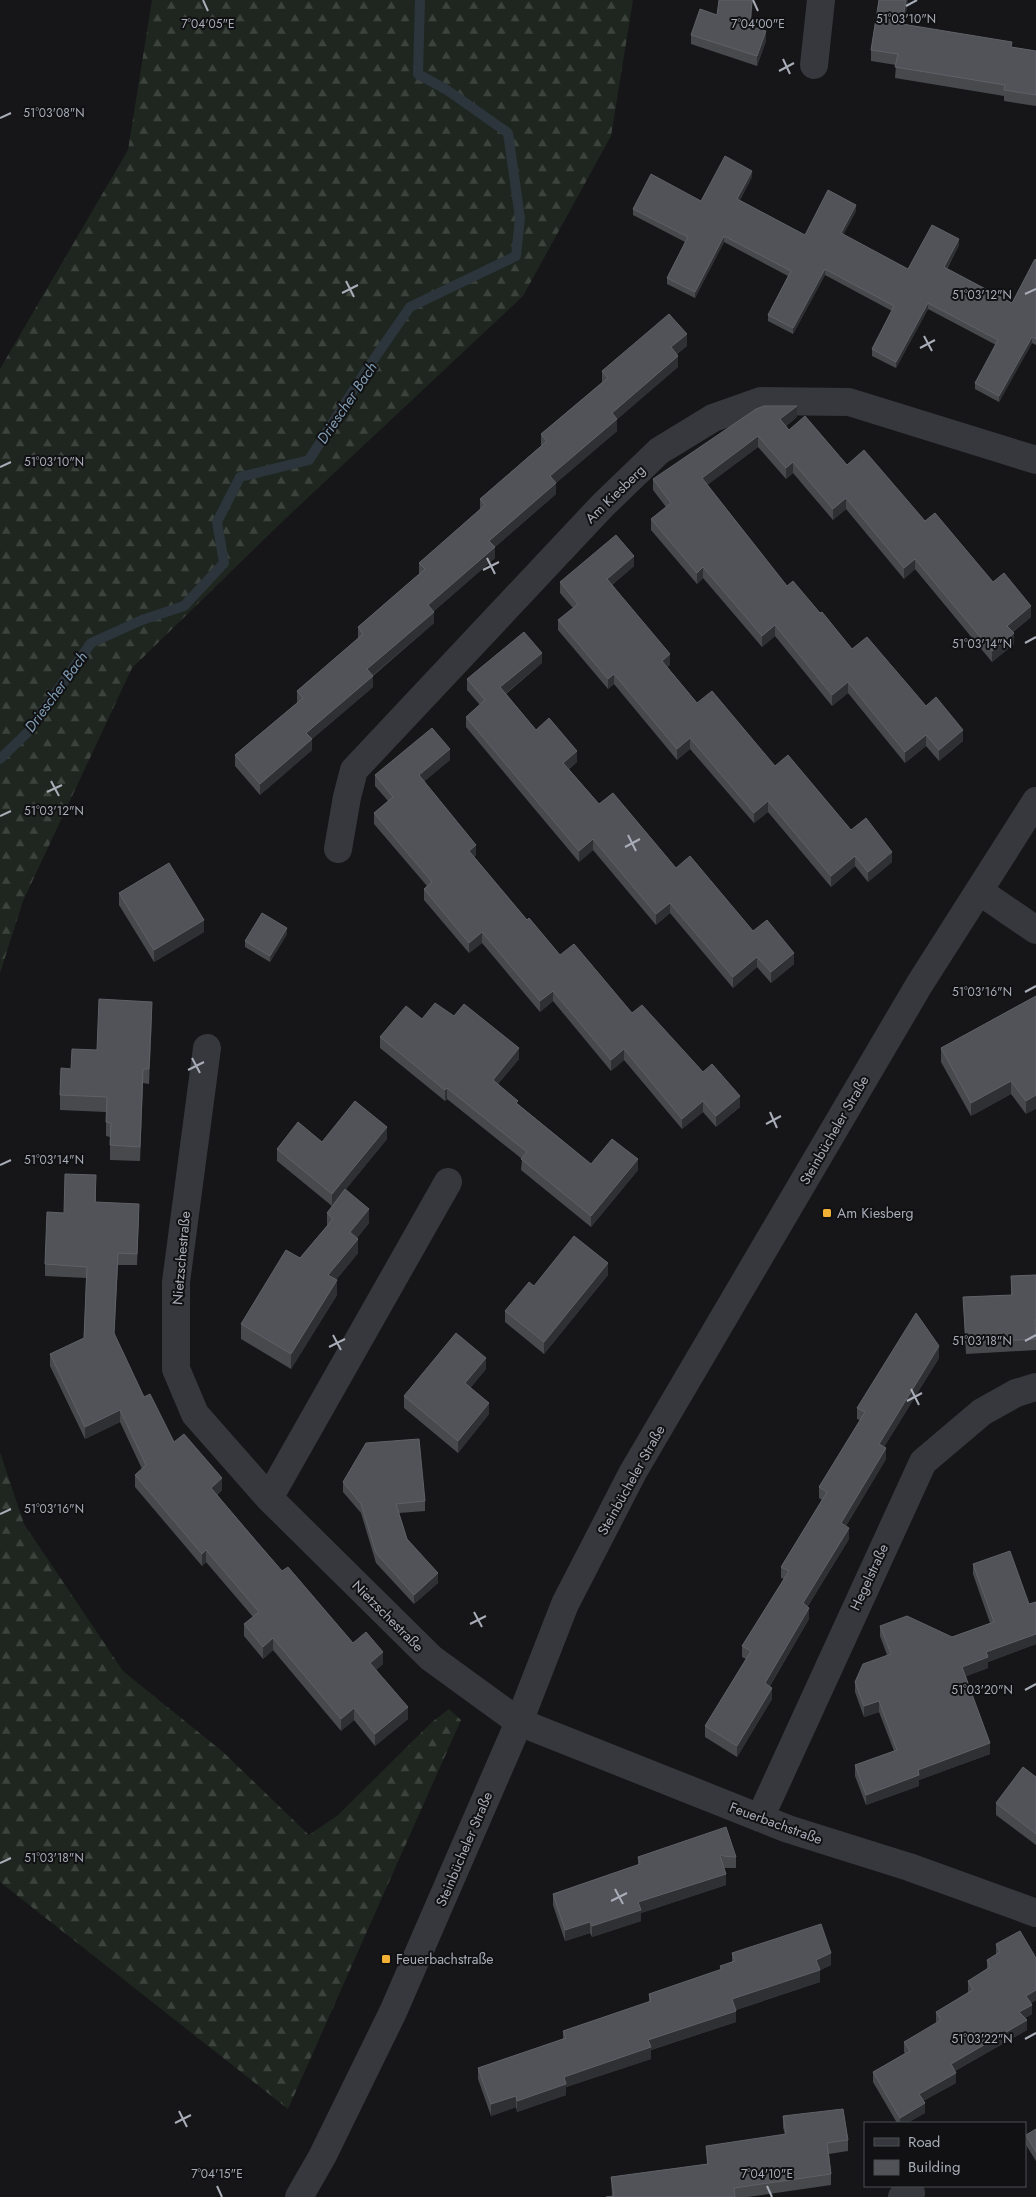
<svg xmlns="http://www.w3.org/2000/svg" width="1036" height="2197" viewBox="0 0 1036 2197" font-family="Jost,sans-serif">
<defs>
<pattern id="forest-firs" width="22" height="20" patternUnits="userSpaceOnUse" patternTransform="scale(1.25)"><rect width="22" height="20" fill="#1e261f"/><path d="M5 1l3.5 6h-7zM16 11l3.5 6h-7z" fill="#3c433d"/></pattern>
</defs>
<rect width="100%" height="100%" fill="#161618"/>
<!-- forest -->
<path fill="url(#forest-firs)" d="M152,0H633L611,136L523,296L284,520L132,668L23,901L0,973V369L128,150Z
M0,1452L24,1524L123,1671L223,1752L309,1835L338,1815L432,1722L449,1709L461,1720L288,2109L0,1882Z"/>
<g fill="none" stroke-linecap="round" stroke-linejoin="round">
<!-- stream -->
<path stroke="#2c353c" stroke-width="10" d="M0,759L28,732L91,643L142,620L184,606L224,563L217,522L240,477L309,460L365,372L410,307L516,256L520,218L508,133L447,90L418,74L420,0"/>
<!-- minor -->
<path stroke="#37383d" stroke-width="28" d="M814,65L821,0
M338,849L347,797L354,770L603,505L659,451L713,418L761,401L849,402L1036,460
M207,1048L176,1282V1369L195,1414L269,1498L431,1658L519,1722L788,1829L909,1867L1036,1913
M269,1498L448,1182
M760,1818L923,1462L982,1412L1016,1393L1036,1387
M902,2197L911,2193"/>
<!-- tertiary -->
<path stroke="#37383d" stroke-width="28" d="M979,891L1036,930
M299,2197L322,2157L393,2012L519,1722L565,1604L633,1472L919,985L1036,801"/>
</g>
<!-- wall -->
<path fill="#47494d" d="M879,0H908L904,24L1012,47L1036,51V106L1004,101V96L895,78L896,65L871,61V50Z
M751,27L766,41L757,66L691,44V35Z
M752,177L740,200L805,235L856,211L843,235L908,269L959,245L947,269L1012,303L1036,260V345L1032,343L999,402L975,389V383L996,345L928,309L896,368L872,356V349L892,311L825,275L793,334L768,321V315L788,276L724,242L695,298L667,284V278L685,242L633,215V209L701,201Z
M687,346L677,354L678,367L617,419V431L556,483V494L495,547V558L434,611V623L373,676V687L312,739V750L260,795L235,766V755L297,703V691L358,639V627L419,574V563L480,510V499L541,446V434L602,382V371Z
M797,417L786,426L789,430L847,465L925,521L1031,617L1013,632L1014,644L992,662L915,569L904,579L846,509L833,520L793,473L786,479L758,447L707,485L787,586L820,613L852,649L926,706L963,741L939,761L926,746L905,763L848,693L832,706L775,636L762,647L703,578L697,584L651,530V519L666,507L653,490V479Z
M634,566L612,585L670,665L667,667L697,703L851,830L892,862L868,882L855,866L831,887L768,812L754,823L690,749L677,760L614,684L608,689L558,630V620L573,608L560,593V582Z
M542,663L506,694L536,730L577,762L569,769L599,804L753,931L794,964L771,983L757,967L733,988L670,913L656,925L593,850L579,862L466,727V717L480,705L467,690V679Z
M450,760L424,781L476,855L474,857L527,920L560,955L703,1072L740,1107L716,1127L703,1112L682,1129L624,1060L611,1071L553,1001L540,1012L482,943L469,953L424,900V889L427,886L374,824V813L388,801L375,786V775Z
M119,893L204,932L154,962L119,905Z
M287,934L270,962L245,947V941Z
M1036,996L1026,1114L1011,1094L971,1116L941,1062V1048Z
M152,1016L149,1084L143,1083L140,1161L110,1160V1137L106,1136V1112L60,1110V1095L97,1050Z
M422,1019L519,1059L498,1084L518,1104L591,1164L638,1170L591,1227L521,1170L522,1159L447,1099L445,1101L380,1048V1037Z
M387,1139L332,1206L277,1161V1149L322,1142Z
M96,1187V1202L139,1215L137,1265H118L114,1335L144,1397L174,1442L222,1490L217,1495L282,1571L353,1643L383,1664L376,1670L408,1719L375,1746L354,1720L341,1731L273,1650L263,1659L244,1636V1624L253,1617L206,1562L202,1566L135,1487V1475L142,1469L120,1422L85,1439L50,1366V1354L84,1338L86,1278L45,1276V1264Z
M327,1213L369,1223L357,1238L358,1253L336,1280L337,1295L291,1369L241,1339V1324L300,1258L327,1226Z
M608,1275L544,1354L505,1322V1311Z
M1036,1275V1350L966,1354L963,1297L1011,1295V1276Z
M939,1358L884,1447L886,1459L846,1526L849,1539L808,1606L809,1619L770,1686L772,1699L737,1757L705,1737V1726L746,1659L742,1657V1646L784,1579L781,1578V1567L822,1500L819,1498V1487L860,1420L857,1419V1408Z
M486,1369L470,1388L489,1414L458,1453L404,1408V1396Z
M343,1482L425,1501V1511L399,1513L407,1539L438,1583L414,1604L376,1563L361,1513L343,1492Z
M973,1564L1029,1604L1036,1602V1644L988,1662V1668L966,1676L990,1754L919,1780V1786L866,1805L855,1776V1765L894,1751L879,1712L864,1717L855,1692V1682L887,1655L880,1636V1626L952,1637L990,1623L973,1574Z
M1036,1777V1845L996,1815V1803Z
M638,1857H736V1868H724L726,1885L641,1913V1921L592,1937L590,1933L565,1941L553,1905V1894L638,1865Z
M996,1944L1036,1958V2000L1031,2003L1032,2014L1025,2018L1027,2030L955,2071L956,2083L923,2101L925,2113L907,2123H897L873,2082V2072L905,2053L904,2052V2042L937,2023L936,2021V2012L968,1992V1981L987,1970V1960L996,1955Z
M732,1953L831,1965L820,1970V1982L736,2010V2022L651,2050V2059L566,2087V2095L517,2112L516,2107L491,2116L478,2079V2068L563,2039V2031L649,2002V1994L720,1970V1966L732,1962Z
M783,2116L848,2140V2151L829,2154L831,2174V2185L748,2197H606L612,2196L611,2177L707,2164L706,2146L785,2135L783,2127Z
M1036,2129V2161L1026,2145V2135Z"/>
<!-- shaded-wall -->
<path fill="#2f3033" d="M752,0H753L750,36V26Z
M906,0H908L902,35V24Z
M766,31V41L757,66V56Z
M752,171V177L737,205V199Z
M856,205V211L841,239V233Z
M724,236V242L695,298V292Z
M959,239V245L944,273V267Z
M825,269V275L793,334V328Z
M928,303V309L896,368V362Z
M687,334V346L671,358V347Z
M1032,337V343L999,402V396Z
M678,356V367L612,424V413Z
M797,406V417L780,430V419Z
M617,419V431L550,488V476Z
M758,436V447L702,489V478Z
M793,462V473L786,479V468Z
M556,483V494L495,547V558L428,616V605L489,541Z
M846,498V509L833,520V509Z
M634,556V566L607,589V579Z
M915,559V569L904,579V568Z
M703,567V578L697,584V573Z
M1031,606V617L1007,636V626Z
M434,612V623L367,680V669Z
M775,625V636L762,647V636Z
M1014,633V644L992,662V651Z
M542,653V663L500,698V687Z
M670,654V665L662,671V661Z
M614,674V684L608,689V679Z
M373,676V687L306,744V733Z
M848,682V693L832,706V695Z
M963,730V741L939,761V750Z
M926,735V746L905,763V752Z
M690,738V749L677,760V749Z
M312,739V750L260,795V784Z
M450,749V760L419,786V775Z
M577,751V762L563,773V763Z
M768,801V812L754,823V813Z
M593,839V850L579,862V851Z
M476,845V855L469,861V851Z
M892,852V862L868,882V872Z
M855,856V866L831,887V876Z
M670,903V913L656,925V914Z
M204,920V932L154,962V950Z
M287,928V934L270,962V956Z
M482,932V943L469,953V943Z
M794,953V964L771,983V972Z
M757,957V967L733,988V977Z
M553,991V1001L540,1012V1001Z
M152,1002V1016L149,1084V1069Z
M519,1048V1059L493,1090V1080Z
M624,1049V1060L611,1071V1060Z
M143,1069V1083L140,1161V1147Z
M1011,1081V1094L971,1116V1103Z
M447,1088V1099L445,1101V1090Z
M1036,1095V1109L1026,1114V1101Z
M740,1096V1107L716,1127V1116Z
M703,1101V1112L682,1129V1119Z
M387,1127V1139L332,1206V1194Z
M638,1159V1170L591,1227V1216Z
M369,1209V1223L350,1247V1232Z
M358,1239V1253L328,1290V1275Z
M118,1253V1265L114,1345V1333Z
M608,1263V1275L544,1354V1342Z
M337,1280V1295L291,1369V1354Z
M939,1346V1358L879,1455V1444Z
M486,1358V1369L465,1395V1383Z
M489,1403V1414L458,1453V1441Z
M120,1410V1422L85,1439V1427Z
M886,1448V1459L841,1534V1523Z
M222,1478V1490L211,1499V1488Z
M849,1528V1539L803,1614V1603Z
M206,1550V1562L202,1566V1554Z
M438,1573V1583L414,1604V1595Z
M809,1608V1619L765,1694V1683Z
M1036,1634V1644L988,1662V1668L962,1678V1667L986,1652Z
M273,1638V1650L263,1659V1647Z
M383,1652V1664L370,1675V1663Z
M772,1688V1699L737,1757V1746Z
M879,1701V1712L864,1717V1706Z
M408,1707V1719L375,1746V1734Z
M354,1708V1720L341,1731V1719Z
M990,1743V1754L919,1780V1786L866,1805V1795L918,1770Z
M726,1874V1885L641,1913V1921L592,1937V1926L638,1902Z
M590,1922V1933L565,1941V1930Z
M831,1953V1965L817,1972L820,1970V1982L732,2011V1999Z
M1036,1990V2000L1026,2005V1996Z
M1032,2005V2014L1019,2022V2012Z
M736,2011V2022L651,2050V2059L566,2087V2095L517,2112V2101L564,2077L648,2040Z
M1027,2020V2030L951,2073V2064Z
M956,2073V2083L919,2103V2094Z
M516,2096V2107L491,2116V2104Z
M925,2103V2113L907,2123H900V2118Z"/>
<!-- building -->
<path fill="#525359" stroke="#5f6168" d="M719,0H752L750,26L766,31L757,56L691,35L700,9L717,15Z
M879,0H906L902,24L1012,42L1011,47L1036,51V95L1004,90L1005,85L895,67L898,54L871,50Z
M725,156L752,171L737,199L805,235L828,190L856,205L841,233L908,269L932,225L959,239L944,267L1012,303L1035,259L1036,260V339L1032,337L999,396L975,383L998,340L928,303L896,362L872,349L894,306L825,269L793,328L768,315L791,271L724,236L695,292L667,278L688,237L633,209L651,174L701,201Z
M669,314L687,334L671,347L678,356L612,413L617,419L550,476L556,483L489,541L495,547L428,605L434,612L367,669L373,676L306,733L312,739L260,784L235,755L303,698L297,691L363,634L358,627L425,569L419,563L485,505L480,499L547,441L541,434L608,378L602,371Z
M764,406H797L780,419L789,430L805,416L847,465L864,450L925,521L935,513L993,582L1004,573L1031,606L1007,626L1014,633L992,651L915,559L904,568L846,498L833,509L793,462L786,468L758,436L702,478L787,586L793,581L820,613L822,612L852,649L867,637L926,706L936,697L963,730L939,750L926,735L905,752L848,682L832,695L775,625L762,636L703,567L697,573L651,519L671,503L653,479L756,409Z
M616,535L634,556L607,579L670,654L662,661L697,703L712,691L775,766L788,755L851,830L866,818L892,852L868,872L855,856L831,876L768,801L754,813L690,738L677,749L614,674L608,679L558,620L578,604L560,582Z
M524,632L542,653L500,687L536,730L549,718L577,751L563,763L599,804L613,793L676,868L690,856L753,931L767,920L794,953L771,972L757,957L733,977L670,903L656,914L593,839L579,851L466,717L485,700L467,679Z
M432,728L450,749L419,775L476,845L469,851L527,920L529,918L560,955L574,944L632,1013L642,1005L703,1072L712,1064L740,1096L716,1116L703,1101L682,1119L624,1049L611,1060L553,991L540,1001L482,932L469,943L424,889L432,882L374,813L393,797L375,775Z
M169,863L204,920L154,950L119,893Z
M262,913L287,928L270,956L245,941Z
M1036,996V1095L1026,1101L1011,1081L971,1103L941,1048Z
M99,999L152,1002L149,1069H143L140,1147L110,1145L111,1123L106,1122L107,1097L60,1095L61,1068L71,1069L72,1049L97,1050Z
M435,1003L454,1016L464,1004L519,1048L493,1080L518,1101L516,1103L591,1164L612,1139L638,1159L591,1216L521,1159L527,1152L447,1088L445,1090L380,1037L406,1006L422,1019Z
M355,1101L387,1127L332,1194L277,1149L298,1122L322,1142Z
M65,1174L96,1175L95,1202L139,1204L137,1254L118,1253L114,1333L144,1397L150,1394L174,1442L184,1434L222,1478L211,1488L256,1541L282,1571L288,1567L353,1643L366,1632L383,1652L370,1663L408,1707L375,1734L354,1708L341,1719L273,1638L263,1647L244,1624L259,1612L206,1550L202,1554L135,1475L146,1465L120,1410L85,1427L50,1354L84,1338L87,1267L45,1264L47,1212L64,1213Z
M345,1189L369,1209L350,1232L358,1239L328,1275L337,1280L291,1354L241,1324L286,1250L300,1258L333,1219L327,1213Z
M574,1236L608,1263L544,1342L505,1311L529,1282L534,1286Z
M1036,1275V1320H1035L1036,1339L966,1343L963,1297L1012,1295L1011,1276Z
M916,1313L939,1346L879,1444L886,1448L841,1523L849,1528L803,1603L809,1608L765,1683L772,1688L737,1746L705,1726L751,1651L742,1646L789,1571L781,1567L827,1492L819,1487L865,1412L857,1408Z
M456,1333L486,1358L465,1383L489,1403L458,1441L404,1396Z
M419,1439L425,1501L396,1504L407,1539L438,1573L414,1595L376,1553L361,1504L343,1482L366,1443Z
M1010,1551L1029,1604L1036,1602V1634L986,1652L988,1657L962,1667L990,1743L918,1770L919,1775L866,1795L855,1765L897,1750L879,1701L864,1706L855,1682L863,1664L891,1654L880,1626L907,1616L952,1637L994,1622L973,1564Z
M1023,1767L1036,1777V1834L996,1803Z
M726,1827L736,1857L720,1856L726,1874L638,1902L641,1910L592,1926L590,1922L565,1930L553,1894L640,1864L638,1857Z
M821,1924L831,1953L816,1960L820,1970L732,1999L736,2011L648,2040L651,2047L564,2077L566,2084L517,2101L516,2096L491,2104L478,2068L566,2038L563,2031L651,2001L649,1994L722,1969L720,1966L735,1961L732,1953Z
M1020,1931L1036,1958V1990L1026,1996L1032,2005L1019,2012L1027,2020L951,2064L956,2073L919,2094L925,2103L900,2118L873,2072L910,2051L904,2042L941,2020L936,2012L973,1990L968,1981L990,1967L987,1960L1000,1952L996,1944Z
M843,2109L848,2140L827,2143L831,2174L734,2188L735,2197H606L614,2196L611,2177L708,2164L706,2146L786,2134L783,2116Z
M1036,2129V2152L1026,2135Z"/>
<!-- ticks -->
<path fill="none" stroke="#a8adb8" stroke-width="2" d="M203,0L208,11M753,0L758,11M906,6L917,0M783,59L790,74M779,71L794,63M0,118L11,113M346,281L354,297M342,293L358,285M1025,294L1036,289M924,336L932,351M920,348L935,340M0,467L11,462M487,558L495,574M483,570L499,562M1025,643L1036,637M51,781L59,796M47,792L62,785M0,816L11,811M628,835L636,851M625,847L640,839M1025,992L1036,986M192,1058L200,1073M188,1070L204,1062M770,1112L777,1128M766,1124L781,1116M0,1165L11,1160M333,1335L341,1350M1025,1341L1036,1335M329,1347L345,1339M911,1389L919,1405M907,1401L922,1393M0,1514L11,1509M474,1612L482,1627M470,1624L486,1616M1025,1690L1036,1684M0,1863L11,1858M615,1889L623,1904M611,1901L627,1893M1025,2039L1036,2033M179,2111L187,2127M175,2123L191,2115M217,2186L222,2197M767,2186L772,2197"/>
<!-- markers -->
<g fill="#f2b134" stroke="#111113" stroke-width="2">
<rect x="822" y="1208" width="10" height="10" rx="2.5"/>
<rect x="381" y="1954" width="10" height="10" rx="2.5"/>
</g>
<g text-anchor="middle" stroke-width="4" stroke-linejoin="round" paint-order="stroke">
<!-- street labels -->
<g font-size="14" fill="#a8adb8" stroke="#111113">
<text transform="translate(615 494) rotate(-44)" y="5">Am Kiesberg</text>
<text transform="translate(834 1130) rotate(-60)" y="5">Steinbücheler Straße</text>
<text transform="translate(181 1258) rotate(-85)" y="5">Nietzschestraße</text>
<text transform="translate(631 1480) rotate(-61)" y="5">Steinbücheler Straße</text>
<text transform="translate(869 1577) rotate(-65)" y="5">Hegelstraße</text>
<text transform="translate(388 1616) rotate(45)" y="5">Nietzschestraße</text>
<text transform="translate(776 1823) rotate(20)" y="5">Feuerbachstraße</text>
<text transform="translate(464 1849) rotate(-67)" y="5">Steinbücheler Straße</text>
</g>
<!-- poi labels -->
<g font-size="14" fill="#a8adb8" stroke="#111113" text-anchor="start">
<text x="837" y="1218">Am Kiesberg</text>
<text x="396" y="1964">Feuerbachstraße</text>
</g>
<!-- water labels -->
<g font-size="15" font-style="italic" fill="#7f9bb3" stroke="#111113">
<text transform="translate(347 403) rotate(-56)" y="5">Driescher Bach</text>
<text transform="translate(56 692) rotate(-54)" y="5">Driescher Bach</text>
</g>
</g>
<g font-size="12" text-anchor="middle" fill="#a8adb8" stroke="#111113" stroke-width="4" stroke-linejoin="round" paint-order="stroke">
<text x="906" y="23">51°03'10"N</text>
<text x="208" y="28">7°04'05"E</text>
<text x="758" y="28">7°04'00"E</text>
<text x="54" y="117">51°03'08"N</text>
<text x="982" y="299">51°03'12"N</text>
<text x="54" y="466">51°03'10"N</text>
<text x="982" y="648">51°03'14"N</text>
<text x="54" y="815">51°03'12"N</text>
<text x="982" y="996">51°03'16"N</text>
<text x="54" y="1164">51°03'14"N</text>
<text x="982" y="1345">51°03'18"N</text>
<text x="54" y="1513">51°03'16"N</text>
<text x="982" y="1694">51°03'20"N</text>
<text x="54" y="1862">51°03'18"N</text>
<text x="982" y="2043">51°03'22"N</text>
<text x="217" y="2178">7°04'15"E</text>
<text x="767" y="2178">7°04'10"E</text>
</g>
<!-- legend -->
<rect x="864" y="2122" width="162" height="65" fill="#111113" stroke="#4d4f55"/>
<rect x="874" y="2138" width="25" height="8" fill="#37383d" stroke="#4d4f55"/>
<text x="908" y="2147" font-size="15" fill="#a8adb8">Road</text>
<rect x="874" y="2160" width="25" height="15" fill="#525359" stroke="#4d4f55"/>
<text x="908" y="2172" font-size="15" fill="#a8adb8">Building</text>
</svg>
